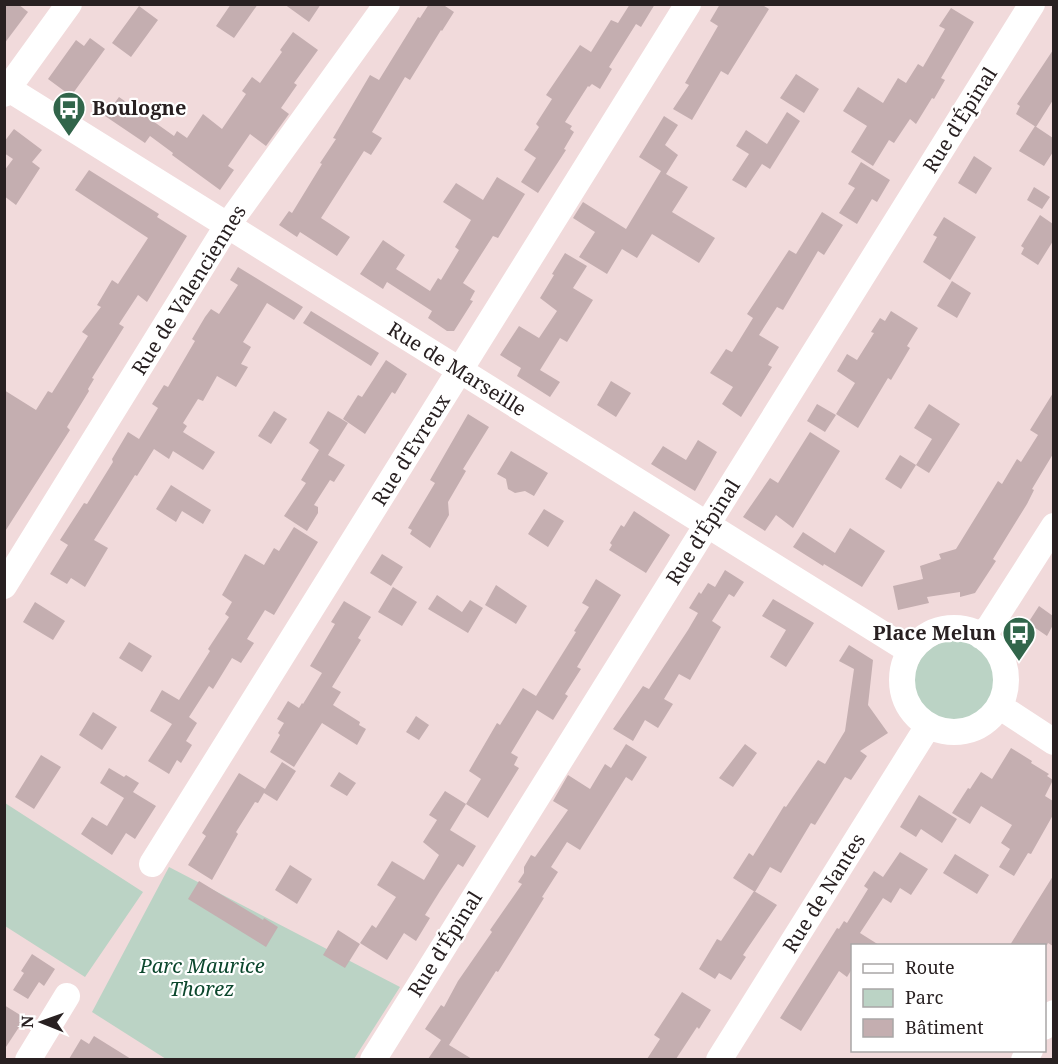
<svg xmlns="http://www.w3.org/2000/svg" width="1058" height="1064" viewBox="0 0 1058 1064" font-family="'Noto Serif',serif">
<rect width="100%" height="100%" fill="#f1dadb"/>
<!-- green -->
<path fill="#bbd3c5" d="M914 682a42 42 0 1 1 84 0a42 42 0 1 1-84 0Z
M5,803L143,892L85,977L5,926Z
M169,867L400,987L354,1059H166L92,1012Z"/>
<!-- building -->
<path fill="#c4aeb0" d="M4,4H18L28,12L4,44Z
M231,4H258L234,38L216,26Z
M284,4H321L309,22Z
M429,4H442L454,12L442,31L441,30L410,80L405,77L372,132L382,138L371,155L364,151L321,218L350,237L337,256L300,232L297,237L279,225L289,211L292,213L322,164L320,163L336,139L333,138L370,75L379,80L418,17L420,18Z
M630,4H655L641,27L636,24L609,67L612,69L600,89L592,84L589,87L588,86L565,122L572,126L570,129L574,132L564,149L566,150L538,193L521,182L536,158L524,150L539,127L536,124L552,99L546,95L580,45L591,52L611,20L618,23Z
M720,4H761L769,9L728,75L721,71L692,120L673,109L689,85L685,83L718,26L710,21Z
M139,6L158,20L131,57L112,43Z
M951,8L974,22L941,78L945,80L934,99L932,98L916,124L910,119L894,143L889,140L873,166L851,152L867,126L843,111L858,87L883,103L898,78L906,83L918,64L923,67L945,29L939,26Z
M293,32L318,50L294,83L297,85L281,108L289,114L266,146L250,134L228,166L234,170L220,190L172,155L173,153L150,136L145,143L105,116L119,97L174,136L177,131L187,138L203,114L222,129L246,94L242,91L252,77L260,83L282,52L280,50Z
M90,38L105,49L71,96L48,79L76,40L84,46Z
M1053,50V100L1036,127L1016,114L1020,106L1017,104Z
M796,74L819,89L804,113L780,98Z
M787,112L800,121L770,169L762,164L746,188L732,180L749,154L736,146L746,130L767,144Z
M664,116L678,125L665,145L678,155L666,174L688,187L672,212L715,238L699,263L652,234L637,258L622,249L607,274L579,257L595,232L573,218L583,202L626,229L661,171L639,157Z
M1035,126L1053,138V152L1044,166L1019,151Z
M14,129L42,150L32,162L40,168L16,205L4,196V171L13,159L4,153V142Z
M974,156L992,168L976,194L958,183Z
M861,162L890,180L877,202L872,199L857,224L839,213L855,188L848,184Z
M89,170L159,214L157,217L187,236L147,302L138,295L119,324L124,327L92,378L94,379L88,389L89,391L67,427L70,430L4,533V390L36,410L48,391L52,393L88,336L82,332L101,307L97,305L112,280L118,284L148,238L75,190Z
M497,177L525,194L498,238L493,236L463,283L475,291L470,300L473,301L454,331H447L428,318L432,311L387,282L383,289L360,274L383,240L405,255L396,269L430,291L438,278L441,280L459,250L455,247L471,220L443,202L456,183L483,200Z
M1034,187L1050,197L1042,209L1027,200Z
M822,212L843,225L824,255L818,251L783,310L777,307L759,335L779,347L768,365L772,367L741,417L722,404L733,387L710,373L726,349L732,352L753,318L747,314L757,299L789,250L796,254Z
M1040,215L1053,224V241L1038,265L1021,254L1024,248L1021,246Z
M944,217L976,237L950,280L923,262L937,237L933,235Z
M565,253L587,266L573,288L593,300L567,342L560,338L540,370L560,382L550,397L517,376L521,368L500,355L519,326L539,338L557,311L540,298L554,275L552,274Z
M238,267L303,307L294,320L267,303L243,342L251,347L241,364L248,367L236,387L217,376L203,401L198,399L183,423L187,426L183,432L215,452L203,470L173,451L169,459L154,449L137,476L135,475L94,540L108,548L85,587L71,578L67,584L50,574L68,545L60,540L84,503L87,504L113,462L112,459L128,432L139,439L158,408L152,404L164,385L168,387L195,341L192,339L205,317L211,309L219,314L238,285L230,280Z
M952,281L971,293L957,318L937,306Z
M311,311L379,353L371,366L303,323Z
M891,311L918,328L907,346L910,348L891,380L888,378L858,428L836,414L855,383L837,371L847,354L857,360L874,333L871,332L880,318L885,321Z
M386,360L407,374L395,394L392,392L365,434L343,419L358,395L362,397Z
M611,381L631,393L616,417L597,405Z
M1053,393V454L1032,489L1034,490L1027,504L993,559L996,561L975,593L960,597V592L927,597L929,603L898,610L893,586L923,579L920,566L941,559L939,554L956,549L998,481L1002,484L1017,459L1021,462L1038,435L1030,430Z
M817,404L836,415L825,432L807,421Z
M929,404L960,424L929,473L916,465L932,439L914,428Z
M274,411L287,419L271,444L258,436Z
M328,411L348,423L328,455L345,465L334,482L330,480L314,505L318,507V513L307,531L284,516L306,483L301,480L319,450L309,443Z
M468,414L489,427L463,469L466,471L448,502L449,515L430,548L410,534L412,530L408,528L435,483L430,480Z
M810,432L840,451L793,528L776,515L765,531L743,517L770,478L778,483Z
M698,440L717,452L695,491L651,464L663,446L686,460Z
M511,451L548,473L534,496L525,491L515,493L508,489L506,479L497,474Z
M900,455L916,465L901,489L885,479Z
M171,485L211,510L203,524L182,511L176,522L156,509Z
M544,509L564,521L548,547L528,534Z
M634,511L670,535L646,573L609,550L612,545L610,543L621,525L624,527Z
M294,527L318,542L274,615L265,610L247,639L254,643L241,663L232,658L213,689L209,686L189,717L197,723L186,741L192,745L181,763L177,760L169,774L148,761L172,724L150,711L162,690L179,700L210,651L208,649L229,617L225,614L232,602L222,595L245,554L264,565L274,548L279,551Z
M850,528L885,551L862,587L824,564L823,566L793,547L803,532L835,553Z
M382,554L403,567L391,586L370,573Z
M725,570L744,582L734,597L729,594L712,621L721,627L690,680L679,674L664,699L673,704L658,728L645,720L633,741L613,729L643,686L649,689L688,630L698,613L689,608L699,592L701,594L708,583L715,587Z
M596,579L621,595L577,667L581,669L565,694L568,696L553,720L537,710L511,753L518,757L514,765L519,768L488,818L466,804L481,779L469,771L497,723L500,725L523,688L536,696L576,632L574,631L589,607L582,603Z
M496,585L527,606L516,624L485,605Z
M393,587L417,602L402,626L378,612Z
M437,595L462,612L470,600L483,608L468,633L428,609Z
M773,599L814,623L786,667L770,657L786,630L762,616Z
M344,601L371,617L358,638L361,640L332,687L341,692L333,705L360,722L359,725L366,729L357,745L322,723L294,767L270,752L280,735L278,733L284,723L277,719L288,701L299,708L302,703L303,704L322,673L310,666L335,624L331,622Z
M35,602L65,621L53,640L23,622Z
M1039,606L1053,616V625L1047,636L1028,623Z
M129,642L152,656L142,672L119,658Z
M849,645L873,660L868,705L888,733L860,751L867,756L851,780L845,777L815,825L811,823L781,873L770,867L755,892L733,878L749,853L753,856L784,806L786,807L818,760L825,764L845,731L854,669L839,661Z
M93,712L117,727L102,750L79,735Z
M416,716L429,725L419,740L406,732Z
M626,744L647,757L632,781L626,777L580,850L567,842L551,867L558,872L542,897L544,898L498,972L496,971L449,1045L472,1059H428L441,1040L425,1029L441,1005L444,1007L458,981L492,932L490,930L522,884L518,882L524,873V867L531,855L535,857L568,810L553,801L568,775L590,789L605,764L611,768Z
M745,744L757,753L733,787L719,778Z
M1011,748L1032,761L1031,763L1049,774L1047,776L1053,780L1045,796L1053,801V815L1031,854L1028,853L1014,876L999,867L1010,849L1001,843L1012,825L981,806L970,824L952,813L968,788L970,789L981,772L992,779Z
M41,755L61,767L34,809L15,797Z
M282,762L296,771L277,801L264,793L258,803L255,802L236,832L238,834L212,880L188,865L206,836L202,833L239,773L265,789Z
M109,768L124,777L126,775L139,783L133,792L156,806L135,839L126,833L112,855L81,834L92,817L107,826L124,798L100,783Z
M339,772L356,783L347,796L330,786Z
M445,791L466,804L450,830L476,846L463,867L458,864L440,891L425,915L430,918L416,941L404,933L387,960L360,943L372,925L376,928L396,897L377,885L392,861L424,880L439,855L423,842L437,820L429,815Z
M919,795L957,819L942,843L921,829L916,837L900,827Z
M900,852L928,869L911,895L900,888L891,903L883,898L860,933L879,945H852V969L847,977L839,971L801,1031L780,1018L837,928L839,929L844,921L847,923L868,889L864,886L874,871L883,877Z
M955,854L989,875L977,894L943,873Z
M290,865L312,879L297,904L275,890Z
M1053,876V946L1048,943L1047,945H1010Z
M199,881L263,920L264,918L278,927L266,947L188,899Z
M754,891L777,905L743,955L746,957L731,980L719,973L715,979L699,969L717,939L721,941Z
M338,930L360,944L345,968L323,955Z
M32,954L55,969L44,986L39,982L28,999L13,990L24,973L21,971Z
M682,992L711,1010L699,1029L697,1027L676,1059H647L660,1039L654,1035Z
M4,1005L25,1018L4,1050Z
M94,1036L131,1059H69L81,1039L89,1044Z"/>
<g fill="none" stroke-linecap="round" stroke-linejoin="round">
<!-- minor -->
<path stroke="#fff" stroke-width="26" d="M4,86L910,651
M4,94L69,4
M4,586L227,226L387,4
M902 680a52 52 0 1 1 104 0a52 52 0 1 1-104 0Z
M981,636L990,626L1054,526
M999,706L1054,742
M152,864L688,4
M1044,1027L1054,1013
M28,1060L67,996
M373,1060L1032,4
M719,1060L928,726
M1024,1060L1030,1050"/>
</g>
<!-- icons -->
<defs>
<symbol id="bus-pin" viewBox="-11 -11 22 30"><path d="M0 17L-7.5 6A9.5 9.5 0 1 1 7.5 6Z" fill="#31654a" stroke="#fff"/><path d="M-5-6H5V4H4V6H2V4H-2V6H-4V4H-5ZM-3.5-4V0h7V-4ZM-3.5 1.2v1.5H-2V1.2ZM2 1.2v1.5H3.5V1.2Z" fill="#fff"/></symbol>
</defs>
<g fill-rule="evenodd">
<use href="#bus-pin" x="50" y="89" width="38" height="52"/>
<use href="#bus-pin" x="1000" y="614" width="38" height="52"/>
</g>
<g text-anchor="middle" stroke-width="4.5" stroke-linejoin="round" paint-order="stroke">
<!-- poi labels -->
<g font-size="20" font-weight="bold" fill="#282021" stroke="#fff" text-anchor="start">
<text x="92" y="115">Boulogne</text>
<text x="996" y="640" text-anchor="end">Place Melun</text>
</g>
<!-- street labels -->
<g font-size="20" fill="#282021" stroke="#fff">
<text transform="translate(960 120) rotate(-58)" y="7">Rue d'Épinal</text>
<text transform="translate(189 290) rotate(-58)" y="7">Rue de Valenciennes</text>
<text transform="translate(457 369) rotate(32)" y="7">Rue de Marseille</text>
<text transform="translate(411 450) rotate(-58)" y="7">Rue d'Evreux</text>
<text transform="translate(703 532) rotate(-58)" y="7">Rue d'Épinal</text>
<text transform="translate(824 893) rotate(-58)" y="7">Rue de Nantes</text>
<text transform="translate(445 944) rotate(-58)" y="7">Rue d'Épinal</text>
</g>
<!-- park labels -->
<g font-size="20" font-style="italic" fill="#0c472d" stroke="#fff">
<text x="202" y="973">Parc Maurice<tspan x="202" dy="23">Thorez</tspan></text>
</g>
</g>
<!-- border -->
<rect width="1058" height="1064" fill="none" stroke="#282021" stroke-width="12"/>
<!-- legend -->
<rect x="851" y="944" width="195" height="108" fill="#ffffff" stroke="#a9a6a6" stroke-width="1.5"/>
<rect x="863" y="964" width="30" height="9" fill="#ffffff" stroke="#a9a6a6" stroke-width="1.5"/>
<text x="905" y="974" font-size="18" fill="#282021">Route</text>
<rect x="863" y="989" width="30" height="18" fill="#bbd3c5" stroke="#a9a6a6" stroke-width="1.5"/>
<text x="905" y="1004" font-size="18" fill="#282021">Parc</text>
<rect x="863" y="1019" width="30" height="18" fill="#c4aeb0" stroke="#a9a6a6" stroke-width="1.5"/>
<text x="905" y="1034" font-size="18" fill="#282021">Bâtiment</text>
<!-- north arrow -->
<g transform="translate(42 1022) rotate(271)" stroke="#ffffff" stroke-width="4.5" paint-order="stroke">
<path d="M0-4.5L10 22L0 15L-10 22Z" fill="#282021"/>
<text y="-9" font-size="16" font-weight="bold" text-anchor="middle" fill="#282021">N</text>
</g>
</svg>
